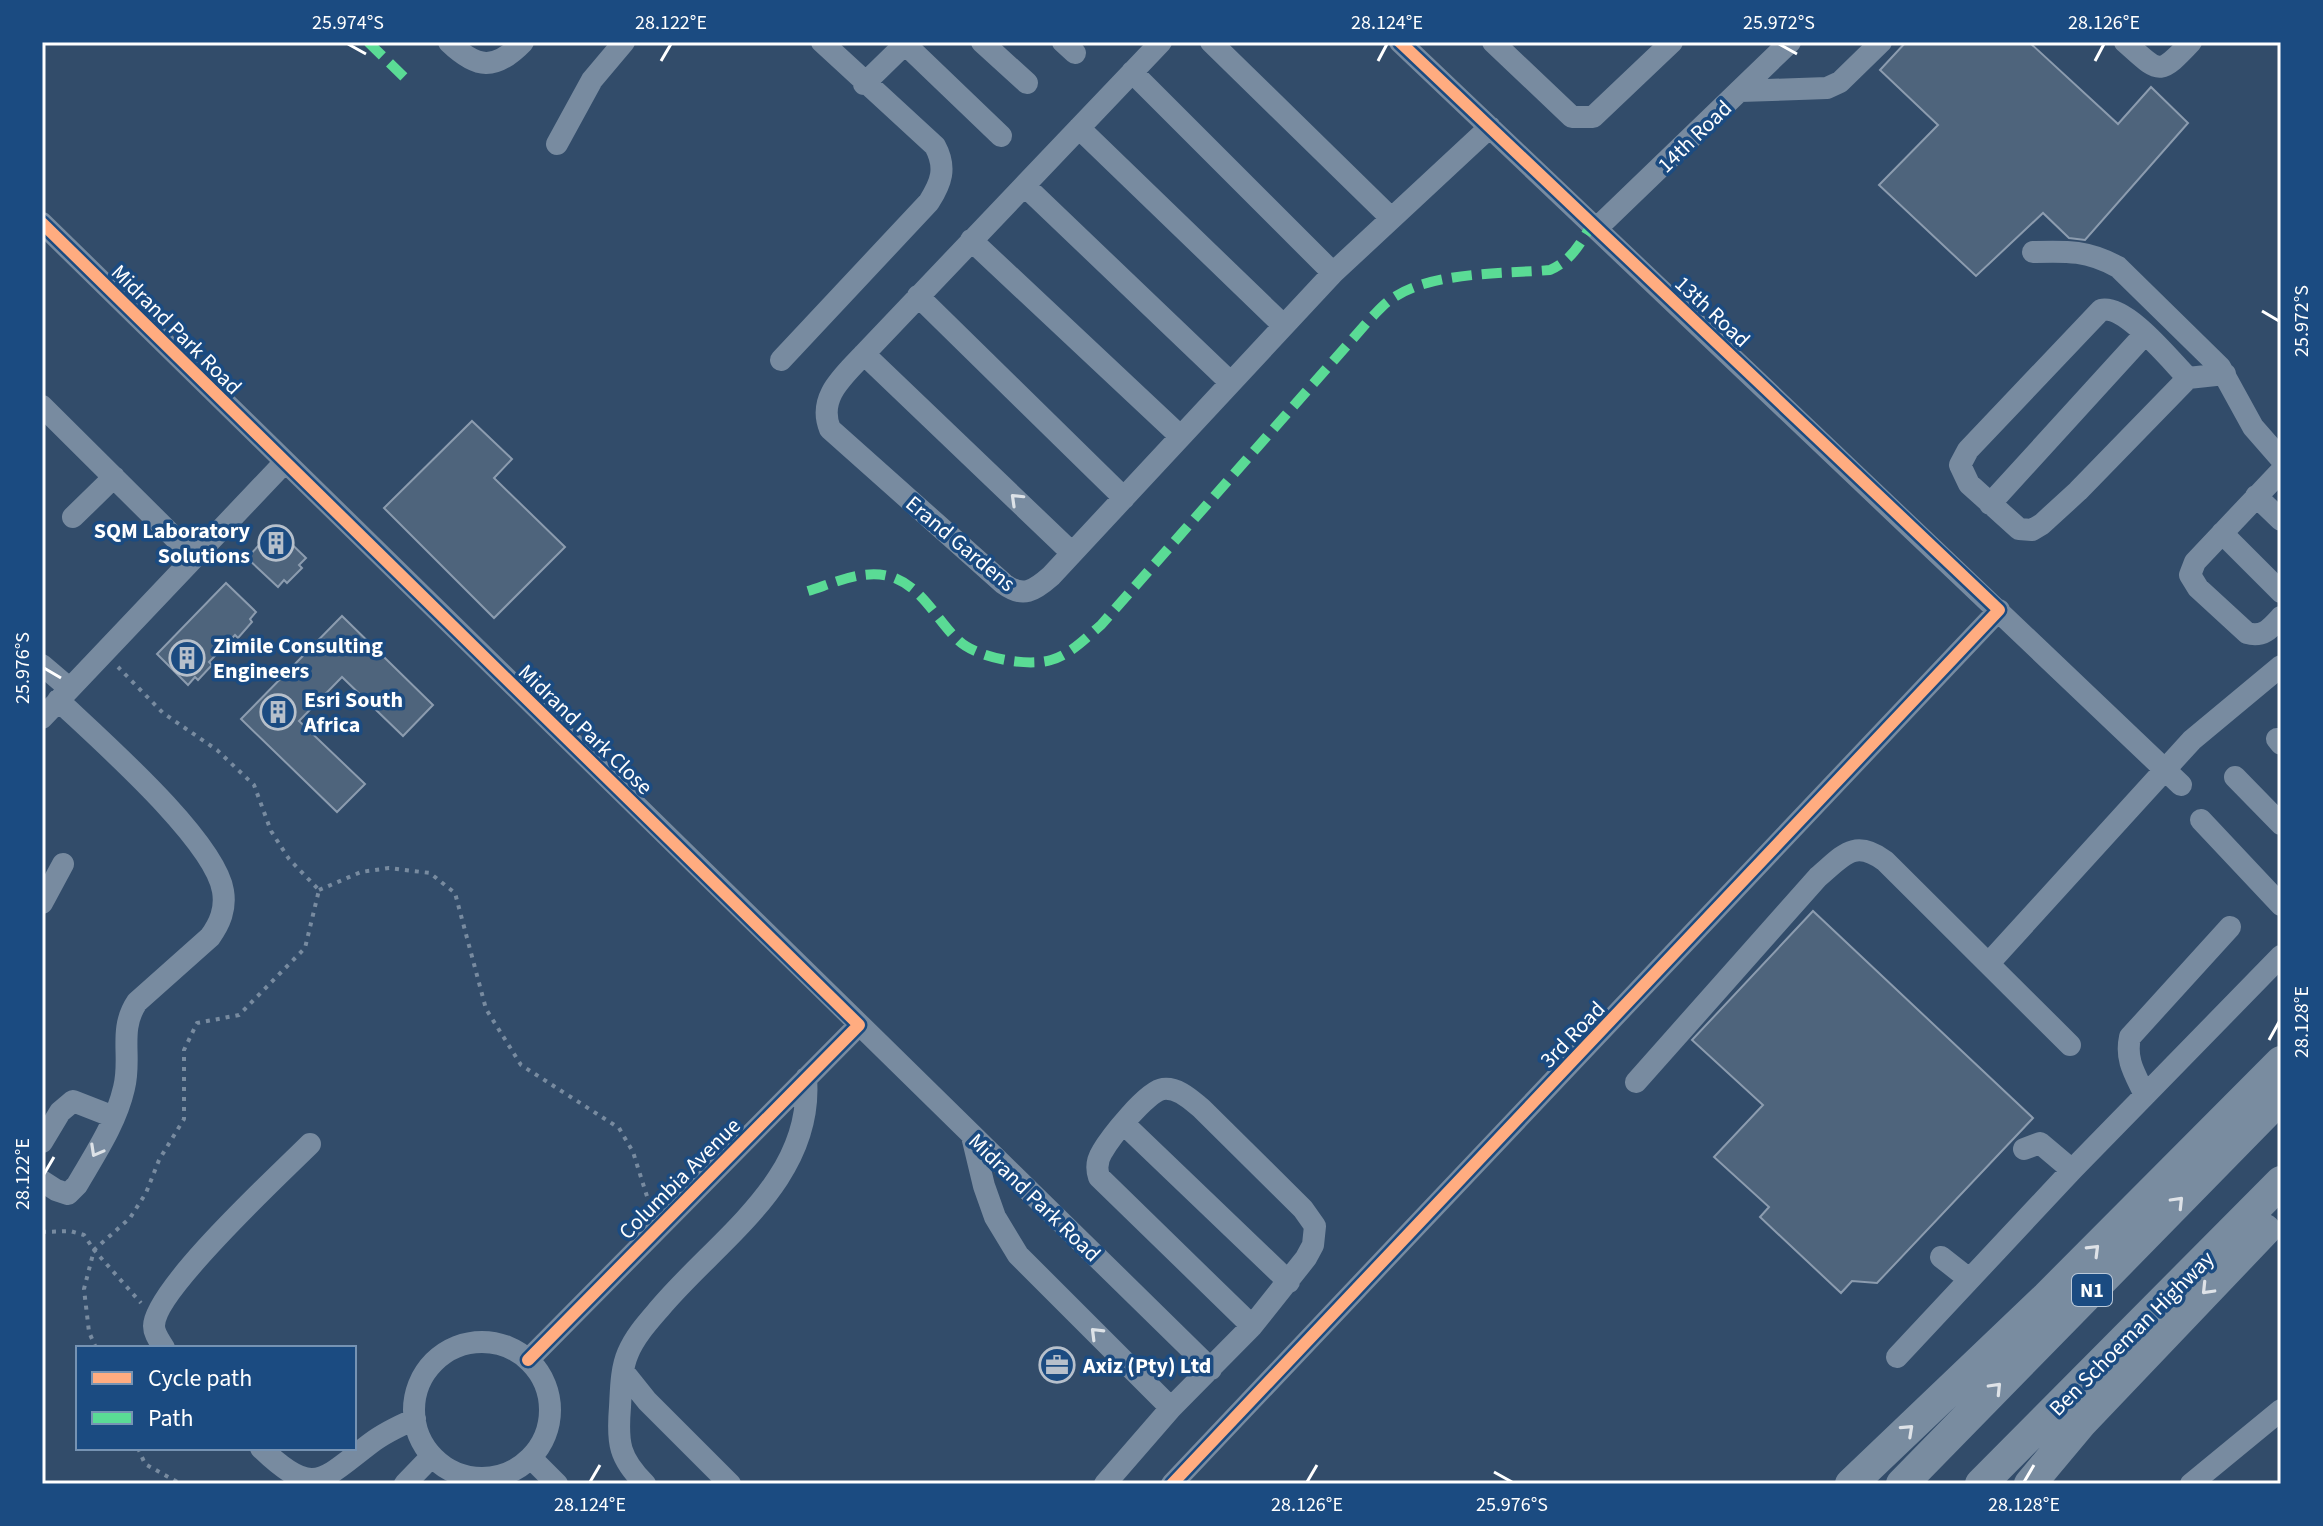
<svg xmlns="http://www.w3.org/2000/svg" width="2323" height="1526" viewBox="0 0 2323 1526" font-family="'Source Sans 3',sans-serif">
<rect width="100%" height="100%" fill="#324c6a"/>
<!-- building -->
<path fill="#4e647c" stroke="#8c9caf" stroke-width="2" d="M1906,42H2029L2118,124L2151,87L2188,123L2085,240L2069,238L2043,213L1976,276L1879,185L1938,125L1880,70Z
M472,421L512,459L494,478L565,547L494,618L384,508Z
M275,528L306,558L299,565L302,568L287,583L284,580L278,587L247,558Z
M226,583L256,612L250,619L252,622L238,638L235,635L209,662L212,665L198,680L195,677L188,685L157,654Z
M342,616L433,705L403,736L342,677L299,721L365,784L337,812L241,719Z
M1813,911L2033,1118L1877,1283L1852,1281L1841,1293L1760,1217L1769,1207L1714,1157L1763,1105L1692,1040Z"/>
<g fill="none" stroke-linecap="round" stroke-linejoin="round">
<!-- path -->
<path stroke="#788ba0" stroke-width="4" stroke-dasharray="4 6" stroke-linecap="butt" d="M319,890L361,872L389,868L430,873L455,893L486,1009L521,1065L619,1128L633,1152L651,1209
M42,1232L70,1231L84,1235L94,1250L130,1218L146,1193L159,1160L184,1119V1050L197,1023L239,1015L305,948L319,890L289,859L271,831L254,785L217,750L163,713L118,667
M96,1348L89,1332L84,1289L94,1250L141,1303
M138,1448L145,1464L181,1484"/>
<!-- minor -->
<path stroke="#788ba0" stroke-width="22" d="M449,42C477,69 495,71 523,42
M903,42L1001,136
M982,42L1027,83
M1063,42L1075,53
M1161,42L864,354C844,376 817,397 830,429L1004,584C1023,598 1034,591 1051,576L1333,273L1490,127
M1211,42L1391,218
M1400,42L2181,785
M1493,42L1572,117H1593L1672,42
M2125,42C2160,73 2158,77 2191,42
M1132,72L1333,273
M864,84L907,42
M1740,91L1827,88L1840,82L1881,42
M1079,128L1283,325
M557,144L592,80L624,42
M1025,186L1230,382
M42,223L1211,1369
M1597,228L1790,42
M971,240L1180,436
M2033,252C2067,251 2087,250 2118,267L2220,367L2253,427L2281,459
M918,296L1124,498
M864,354L1072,553
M781,360L929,202C941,183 947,168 935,146L822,42
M2188,378C2171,361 2126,304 2101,310L1968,450L1960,465L1969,484L2019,529L2032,530L2042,524L2078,491L2188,378L2225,374
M42,406L194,557
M2281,471L2195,562L2190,575L2198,588L2247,633C2263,638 2271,628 2281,617
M2256,496L2281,520
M1990,504L2145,334
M73,517L114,477
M2222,533L2281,592
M42,665L69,688
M42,718L285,462
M2277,739L2281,744
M2235,777L2281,824
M2201,820L2281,905
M42,903L63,864
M1989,963L2192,740L2281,666
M1636,1082L1818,877C1843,856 1854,838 1885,861L2070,1045
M2145,1095C2135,1074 2125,1060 2130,1037L2230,927
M1124,1124L1289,1282
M972,1136L984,1186L995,1217L1018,1255L1171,1408
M42,1142L60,1112L73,1101L114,1117
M2024,1149L2040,1143L2072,1170
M42,1181L56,1190L68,1194L77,1185C95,1154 116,1123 124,1088C132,1057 118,1030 137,1002L210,937C220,923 226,909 223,891C215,840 98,738 58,700
M1941,1257L1969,1279
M414 1410a68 68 0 1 1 136 0a68 68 0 1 1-136 0Z
M164,1348C160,1341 154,1334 154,1326C154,1290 280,1174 310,1144
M1897,1357L2072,1170L2281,956
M528,1360L859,1025
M623,1371L647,1401L730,1484
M261,1448C314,1499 322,1480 371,1443C384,1433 399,1426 415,1419
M531,1458L557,1484
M405,1484L432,1456
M645,1484C619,1458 617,1443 620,1407C621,1389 621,1369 628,1353C635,1336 648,1322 660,1308C718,1239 814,1180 806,1078
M1105,1484L1171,1408L1252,1326L1306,1258L1313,1245L1315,1226L1303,1209L1201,1108C1191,1100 1178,1087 1163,1089C1147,1091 1110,1138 1102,1152C1097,1160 1096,1168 1099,1177L1252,1326
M1172,1484L1999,610
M2191,1484L2281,1410"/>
<!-- highway -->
<path stroke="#798ca0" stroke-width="32" d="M1851,1484L2047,1297L2281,1062
M1902,1484L2281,1097
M1981,1484L2281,1182
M2030,1484L2081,1423L2265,1230"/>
<!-- quiet -->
<path stroke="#5adb95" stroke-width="10" stroke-dasharray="20 10" stroke-linecap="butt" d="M368,42L404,77
M808,591C834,583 865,568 892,577C923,588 935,618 958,640C976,658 1027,667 1051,660C1070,655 1087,637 1101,625L1371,318C1377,312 1383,305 1390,300C1429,271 1503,274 1550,270C1572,260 1580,244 1592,224"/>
<defs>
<path id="cycleway" d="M42,223L859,1025L528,1360
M1172,1484L1999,610L1400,42"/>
</defs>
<!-- cycleway casing -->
<use href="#cycleway" stroke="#1b4b81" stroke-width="17"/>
<!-- cycleway -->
<use href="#cycleway" stroke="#ffac80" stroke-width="12"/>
</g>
<!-- one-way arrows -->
<defs><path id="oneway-chevron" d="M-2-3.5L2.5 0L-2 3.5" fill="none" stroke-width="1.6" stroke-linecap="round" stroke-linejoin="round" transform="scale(2)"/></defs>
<g stroke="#dde2e7">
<use href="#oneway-chevron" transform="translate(1016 499) rotate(-136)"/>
<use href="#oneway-chevron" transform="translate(96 1151) rotate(119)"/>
<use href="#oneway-chevron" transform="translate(1096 1333) rotate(-135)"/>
</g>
<g stroke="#dee2e7">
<use href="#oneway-chevron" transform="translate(2178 1202) rotate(-46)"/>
<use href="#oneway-chevron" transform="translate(2094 1250) rotate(-45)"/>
<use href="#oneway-chevron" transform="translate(2207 1289) rotate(134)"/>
<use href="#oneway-chevron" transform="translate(1996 1388) rotate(-46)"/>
<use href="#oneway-chevron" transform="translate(1908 1430) rotate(-43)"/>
</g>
<!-- ticks -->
<path fill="none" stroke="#fff" stroke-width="3" d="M348,44L366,54M1779,44L1797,54M661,61L671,44M1378,61L1387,44M2095,61L2104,44M2262,311L2279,321M44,668L61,678M2269,1040L2279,1022M44,1174L54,1157M1494,1472L1512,1482M590,1482L600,1465M1307,1482L1317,1465M2024,1482L2034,1465"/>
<!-- icons -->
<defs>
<symbol id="building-ring" viewBox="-11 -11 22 22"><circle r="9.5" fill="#1b4b81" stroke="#b7c0cb" stroke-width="1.5"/><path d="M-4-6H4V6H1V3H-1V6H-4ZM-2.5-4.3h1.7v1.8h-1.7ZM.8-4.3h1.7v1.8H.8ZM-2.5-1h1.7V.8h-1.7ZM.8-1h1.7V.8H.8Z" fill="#b7c0cb"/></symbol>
<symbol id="office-ring" viewBox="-11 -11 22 22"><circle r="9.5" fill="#1b4b81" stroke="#b7c0cb" stroke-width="1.5"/><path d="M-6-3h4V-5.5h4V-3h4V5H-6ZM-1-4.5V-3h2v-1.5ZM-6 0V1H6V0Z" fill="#b7c0cb"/></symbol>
</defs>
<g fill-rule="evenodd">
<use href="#building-ring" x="256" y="523" width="40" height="40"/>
<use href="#building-ring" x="167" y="638" width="40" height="40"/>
<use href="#building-ring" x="258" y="692" width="40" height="40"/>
<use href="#office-ring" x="1037" y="1345" width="40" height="40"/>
</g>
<g text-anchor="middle" stroke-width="7" stroke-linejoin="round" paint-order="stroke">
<!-- shield labels -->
<rect fill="#1b4b81" stroke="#bbc9d9" stroke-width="2" x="2072" y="1274" width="40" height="32" rx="6"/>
<g font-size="20" font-weight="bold" fill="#fff">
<text x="2092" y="1297">N1</text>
</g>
<!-- street labels -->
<g font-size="22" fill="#fff" stroke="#1b4b81">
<text transform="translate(1694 136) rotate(-44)" y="8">14th Road</text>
<text transform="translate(1713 311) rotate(43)" y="8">13th Road</text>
<text transform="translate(177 329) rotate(45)" y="8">Midrand Park Road</text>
<text transform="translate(961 543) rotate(40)" y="8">Erand Gardens</text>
<text transform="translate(586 729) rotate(44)" y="8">Midrand Park Close</text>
<text transform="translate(1572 1034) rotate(-46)" y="8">3rd Road</text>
<text transform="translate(679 1178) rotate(-45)" y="8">Columbia Avenue</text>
<text transform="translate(1035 1197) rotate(44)" y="8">Midrand Park Road</text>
<text transform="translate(2131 1333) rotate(-45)" y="8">Ben Schoeman Highway</text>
</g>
<!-- poi labels -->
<g font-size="22" font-weight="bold" fill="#fff" stroke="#1b4b81" text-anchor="start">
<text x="250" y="538" text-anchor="end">SQM Laboratory<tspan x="250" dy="25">Solutions</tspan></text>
<text x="213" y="653">Zimile Consulting<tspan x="213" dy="25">Engineers</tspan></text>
<text x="304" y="707">Esri South<tspan x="304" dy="25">Africa</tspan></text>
<text x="1083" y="1373">Axiz (Pty) Ltd</text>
</g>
</g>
<!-- border -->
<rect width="2323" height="1526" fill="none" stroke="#1b4b81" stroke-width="88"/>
<!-- legend -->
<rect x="76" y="1346" width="280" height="104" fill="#1b4b81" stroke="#7693b3" stroke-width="2"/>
<rect x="92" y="1372" width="40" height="12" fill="#ffac80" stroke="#7693b3" stroke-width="2"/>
<text x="148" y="1386" font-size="24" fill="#ffffff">Cycle path</text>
<rect x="92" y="1412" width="40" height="12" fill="#5adb95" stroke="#7693b3" stroke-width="2"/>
<text x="148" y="1426" font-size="24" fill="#ffffff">Path</text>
<rect x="44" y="44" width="2235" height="1438" fill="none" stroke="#fff" stroke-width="3"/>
<g font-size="20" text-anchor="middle" fill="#fff">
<text x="348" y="29">25.974°S</text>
<text x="671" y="29">28.122°E</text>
<text x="1387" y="29">28.124°E</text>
<text x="1779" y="29">25.972°S</text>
<text x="2104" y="29">28.126°E</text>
<text transform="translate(2301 321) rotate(-90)" y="7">25.972°S</text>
<text transform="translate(22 668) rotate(-90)" y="7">25.976°S</text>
<text transform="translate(2301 1022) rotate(-90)" y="7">28.128°E</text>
<text transform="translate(22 1174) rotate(-90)" y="7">28.122°E</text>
<text x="590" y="1511">28.124°E</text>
<text x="1307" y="1511">28.126°E</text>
<text x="1512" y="1511">25.976°S</text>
<text x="2024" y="1511">28.128°E</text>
</g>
</svg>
